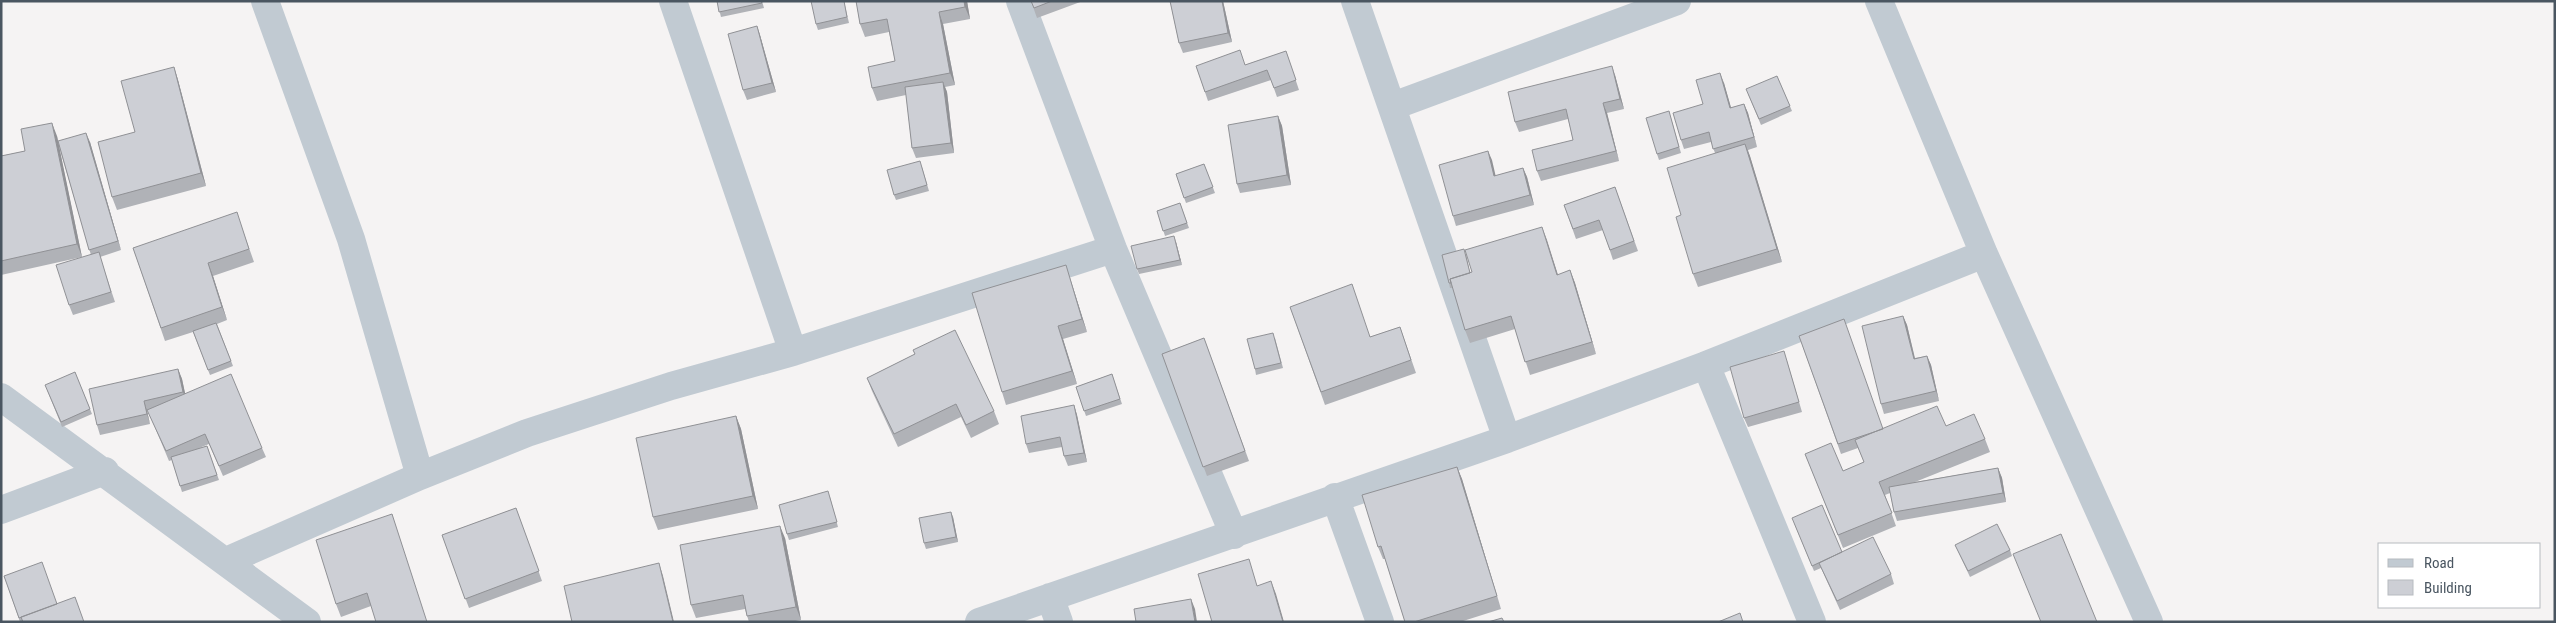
<svg xmlns="http://www.w3.org/2000/svg" width="2556" height="623" viewBox="0 0 2556 623" font-family="'Roboto Condensed',sans-serif">
<rect width="100%" height="100%" fill="#f5f3f3"/>
<g fill="none" stroke-linecap="round" stroke-linejoin="round">
<!-- minor -->
<path stroke="#c1cad2" stroke-width="28" d="M265,1L351,239L420,476
M673,1L793,352
M1020,1L1113,249L1234,535
M1355,1L1507,439
M1879,1L1984,254L2149,622
M1393,106L1677,1
M1706,365L1812,622
M1,397L307,622
M1335,497L1380,622
M1,510L105,471
M226,561L420,476L527,433L671,386L793,352L1113,249
M1050,597L1059,622
M979,622L1507,439L1706,365L1984,254"/>
</g>
<!-- wall -->
<path fill="#b0b2b7" d="M717,1H762L764,8L721,17Z
M844,1L849,23L818,30L816,24Z
M856,1H967L970,19L943,24L955,85L945,87L947,92L954,153L916,158L912,148L906,95L877,101L872,88L895,61L889,32L865,37L860,24Z
M1031,1H1083L1037,18Z
M1170,1H1223L1232,42L1183,53L1179,43Z
M757,26L760,35L776,92L747,100L743,90Z
M1286,51L1299,90L1277,97L1271,80L1208,101L1196,66L1245,65Z
M174,67L178,80L206,186L117,210L112,197L135,132Z
M1615,75L1624,109L1607,113L1619,161L1541,181L1537,171L1573,140L1568,119L1519,132L1515,122Z
M1777,76L1792,111L1761,125L1748,94Z
M1724,83L1731,108L1744,104L1748,113L1757,147L1748,150L1782,262L1698,287L1693,274L1681,215L1715,153L1711,142L1684,149L1681,140L1703,104Z
M1669,111L1681,153L1659,160L1657,154Z
M1278,116L1282,126L1291,185L1240,193L1237,184Z
M57,136L58,141L90,142L121,250L100,257L115,302L73,315L69,305L91,255L58,143L82,257L1,275V156L25,151Z
M1488,151L1495,176L1523,168L1527,177L1534,205L1456,226L1453,216Z
M1204,164L1215,193L1186,203L1176,174Z
M922,167L929,191L896,200L894,195Z
M1615,187L1638,251L1613,260L1603,230L1576,239L1564,205Z
M1180,203L1189,228L1165,236L1157,211Z
M241,225L254,262L213,276L227,320L217,324L233,366L210,375L193,332L165,341L133,248Z
M1542,227L1558,275L1570,270L1575,283L1596,354L1530,375L1515,329L1470,343L1465,330L1453,288H1450L1449,283L1466,254L1470,273Z
M1176,242L1182,265L1139,274L1137,269Z
M1070,278L1087,332L1063,339L1077,384L1006,405L1002,392Z
M1290,307L1370,337L1400,327L1416,373L1325,405Z
M1903,316L1907,325L1915,358L1927,356L1931,365L1939,401L1884,414L1881,404Z
M1799,336L1883,429L1946,426L1985,439L1990,452L1915,482L1998,468L2002,478L2006,502L1897,521L1894,512L1890,493L1885,495L1896,526L1843,548L1805,454L1843,471L1864,462L1858,448L1841,454Z
M1204,338L1249,461L1207,476L1162,354Z
M1275,338L1283,368L1256,375L1255,369Z
M913,350L994,411L999,424L971,438L961,417L898,447L872,391L867,378L915,354Z
M1787,361L1802,412L1748,427L1744,418Z
M178,369L182,379L185,394L262,448L266,457L223,476L209,444L199,448L207,446L219,480L182,492L172,460L169,461L148,411H147L150,424L100,435L97,425Z
M75,372L92,414L62,427L47,390Z
M1112,374L1122,404L1086,416L1076,387Z
M1074,405L1077,415L1087,462L1068,466L1064,456L1062,447L1029,453L1026,444Z
M736,416L741,429L758,509L658,530L653,517Z
M1457,467L1462,479L1501,609L1460,622H1405L1385,559H1383L1378,547Z
M830,497L838,527L789,540L787,534Z
M516,508L542,581L469,608L442,535Z
M392,514L396,527L371,606L341,617L336,604Z
M953,517L958,542L926,549L924,543Z
M1794,523L1842,552L1891,574L1894,584L1840,610L1821,568L1814,571Z
M785,538L801,620L790,622H749L745,609L696,618L691,605Z
M1955,545L2010,550L2012,556L1970,577Z
M4,576L57,604L84,622H20Z"/>
<!-- shaded-wall -->
<path fill="#909195" d="M964,1H967L970,19L965,7Z
M1222,1H1223L1232,42L1228,33Z
M939,12L943,24L955,85L950,73Z
M757,26L760,35L776,92L772,83Z
M1612,66L1615,75L1624,109L1620,99Z
M174,67L178,80L206,186L201,173Z
M1720,73L1724,83L1734,118L1730,108Z
M943,82L947,92L954,153L951,143Z
M1603,103L1607,113L1619,161L1616,151Z
M1744,104L1748,113L1757,147L1754,137Z
M1278,116L1282,126L1291,185L1287,175Z
M52,123L57,136L82,257L77,244Z
M86,133L90,142L121,250L118,241Z
M1745,144L1750,156L1782,262L1777,249Z
M1488,151L1492,160L1498,186L1494,176Z
M1523,168L1527,177L1534,205L1530,195Z
M1542,227L1547,240L1562,288L1557,275Z
M1174,236L1176,242L1182,265L1180,260Z
M208,263L213,276L227,320L222,307Z
M1066,265L1070,278L1087,332L1082,319Z
M1570,270L1575,283L1596,354L1592,342Z
M1903,316L1907,325L1917,368L1914,359Z
M1058,326L1063,339L1077,384L1072,371Z
M1927,356L1931,365L1939,401L1936,391Z
M178,369L182,379L187,402L183,392Z
M144,401L147,411L150,424L147,414Z
M1074,405L1077,415L1087,462L1084,453Z
M736,416L741,429L758,509L753,496Z
M1457,467L1462,479L1501,609L1497,596Z
M1998,468L2002,478L2006,502L2003,493Z
M951,512L953,517L958,542L956,537Z
M780,526L785,538L801,620L796,607Z
M659,563L663,576L674,622H673Z
M1271,581L1276,594L1284,622H1283Z
M1191,599L1195,609L1197,622H1195Z"/>
<!-- building -->
<path fill="#cdcfd5" stroke="#909195" d="M717,1H761L762,3L719,12Z
M811,1H844L847,17L816,24Z
M856,1H964L965,7L939,12L950,73L872,88L868,67L895,61L887,19L860,24Z
M1031,1H1052L1034,8Z
M1170,1H1222L1228,33L1179,43Z
M757,26L772,83L743,90L728,34Z
M1240,50L1245,65L1286,51L1296,80L1274,88L1267,70L1205,92L1196,66Z
M1612,66L1620,99L1603,103L1616,151L1537,171L1532,150L1573,140L1566,109L1515,122L1508,92Z
M174,67L201,173L112,197L98,142L135,132L121,81Z
M1720,73L1730,108L1744,104L1754,137L1713,149L1709,132L1681,140L1673,113L1703,104L1696,80Z
M1777,76L1790,106L1759,119L1746,89Z
M943,82L951,143L912,148L905,87Z
M1669,111L1679,147L1657,154L1646,118Z
M1278,116L1287,175L1237,184L1228,125Z
M52,123L77,244L1,261V156L25,151L21,129Z
M86,133L118,241L89,250L58,141Z
M1745,144L1777,249L1693,274L1676,217L1681,215L1667,168Z
M1488,151L1494,176L1523,168L1530,195L1453,216L1439,165Z
M920,161L927,185L894,195L887,170Z
M1204,164L1213,187L1184,198L1176,174Z
M1615,187L1634,241L1610,250L1599,220L1573,229L1564,205Z
M1180,203L1187,223L1163,231L1157,211Z
M237,212L249,249L208,263L222,307L161,328L133,248Z
M1542,227L1557,275L1570,270L1592,342L1525,362L1511,316L1465,330L1450,279L1472,272L1465,250Z
M1174,236L1180,260L1137,269L1131,246Z
M1464,249L1470,273L1450,279L1451,283H1449L1442,255Z
M99,252L111,292L69,305L56,265Z
M1066,265L1082,319L1058,326L1072,371L1002,392L972,293Z
M1352,284L1370,337L1400,327L1411,360L1321,392L1290,307Z
M1903,316L1914,359L1927,356L1936,391L1881,404L1862,326Z
M1844,319L1883,429L1838,444L1799,336Z
M216,323L231,361L208,370L193,331Z
M955,330L994,411L966,425L956,404L894,434L867,378L915,354L913,350Z
M1273,333L1281,363L1255,369L1247,339Z
M1204,338L1245,451L1203,467L1162,354Z
M1784,351L1799,402L1744,418L1730,367Z
M178,369L183,392L144,401L147,414L97,425L89,389Z
M75,372L90,409L61,422L45,385Z
M231,374L262,448L219,466L205,434L166,451L147,410Z
M1112,374L1120,399L1084,411L1076,387Z
M1074,405L1084,453L1064,456L1060,437L1026,444L1021,416Z
M1937,406L1946,426L1974,414L1985,439L1879,482L1892,513L1838,535L1805,454L1831,443L1843,471L1864,462L1855,440Z
M736,416L753,496L653,517L636,438Z
M207,446L217,475L180,486L171,457Z
M1457,467L1497,596L1414,622H1405L1381,546L1378,547L1362,495Z
M1998,468L2003,493L1894,512L1889,487Z
M828,491L837,522L787,534L779,505Z
M1822,505L1842,552L1812,566L1792,518Z
M516,508L539,571L465,599L442,535Z
M951,512L956,537L924,543L919,518Z
M392,514L427,622H376L367,593L336,604L316,540Z
M1997,524L2010,550L1968,571L1955,545Z
M780,526L796,607L747,616L743,595L691,605L680,545Z
M2061,534L2097,622H2041L2013,554Z
M1873,537L1891,574L1837,601L1819,563Z
M1249,559L1257,586L1271,581L1283,622H1212L1198,574Z
M42,562L57,604L19,618L4,576Z
M659,563L673,622H572L564,586Z
M75,597L84,622H23L21,617Z
M1191,599L1195,622H1136L1134,609Z
M1740,613L1743,622H1718Z
M1502,618L1504,622H1488Z"/>
<!-- border -->
<rect width="2556" height="623" fill="none" stroke="#4a5661" stroke-width="5"/>
<!-- legend -->
<rect x="2378" y="543" width="162" height="65" fill="#ffffff" stroke="#b7bbc0"/>
<rect x="2388" y="559" width="25" height="8" fill="#c1cad2" stroke="#b7bbc0"/>
<text x="2424" y="568" font-size="15" fill="#4a5661">Road</text>
<rect x="2388" y="580" width="25" height="15" fill="#cdcfd5" stroke="#b7bbc0"/>
<text x="2424" y="593" font-size="15" fill="#4a5661">Building</text>
</svg>
